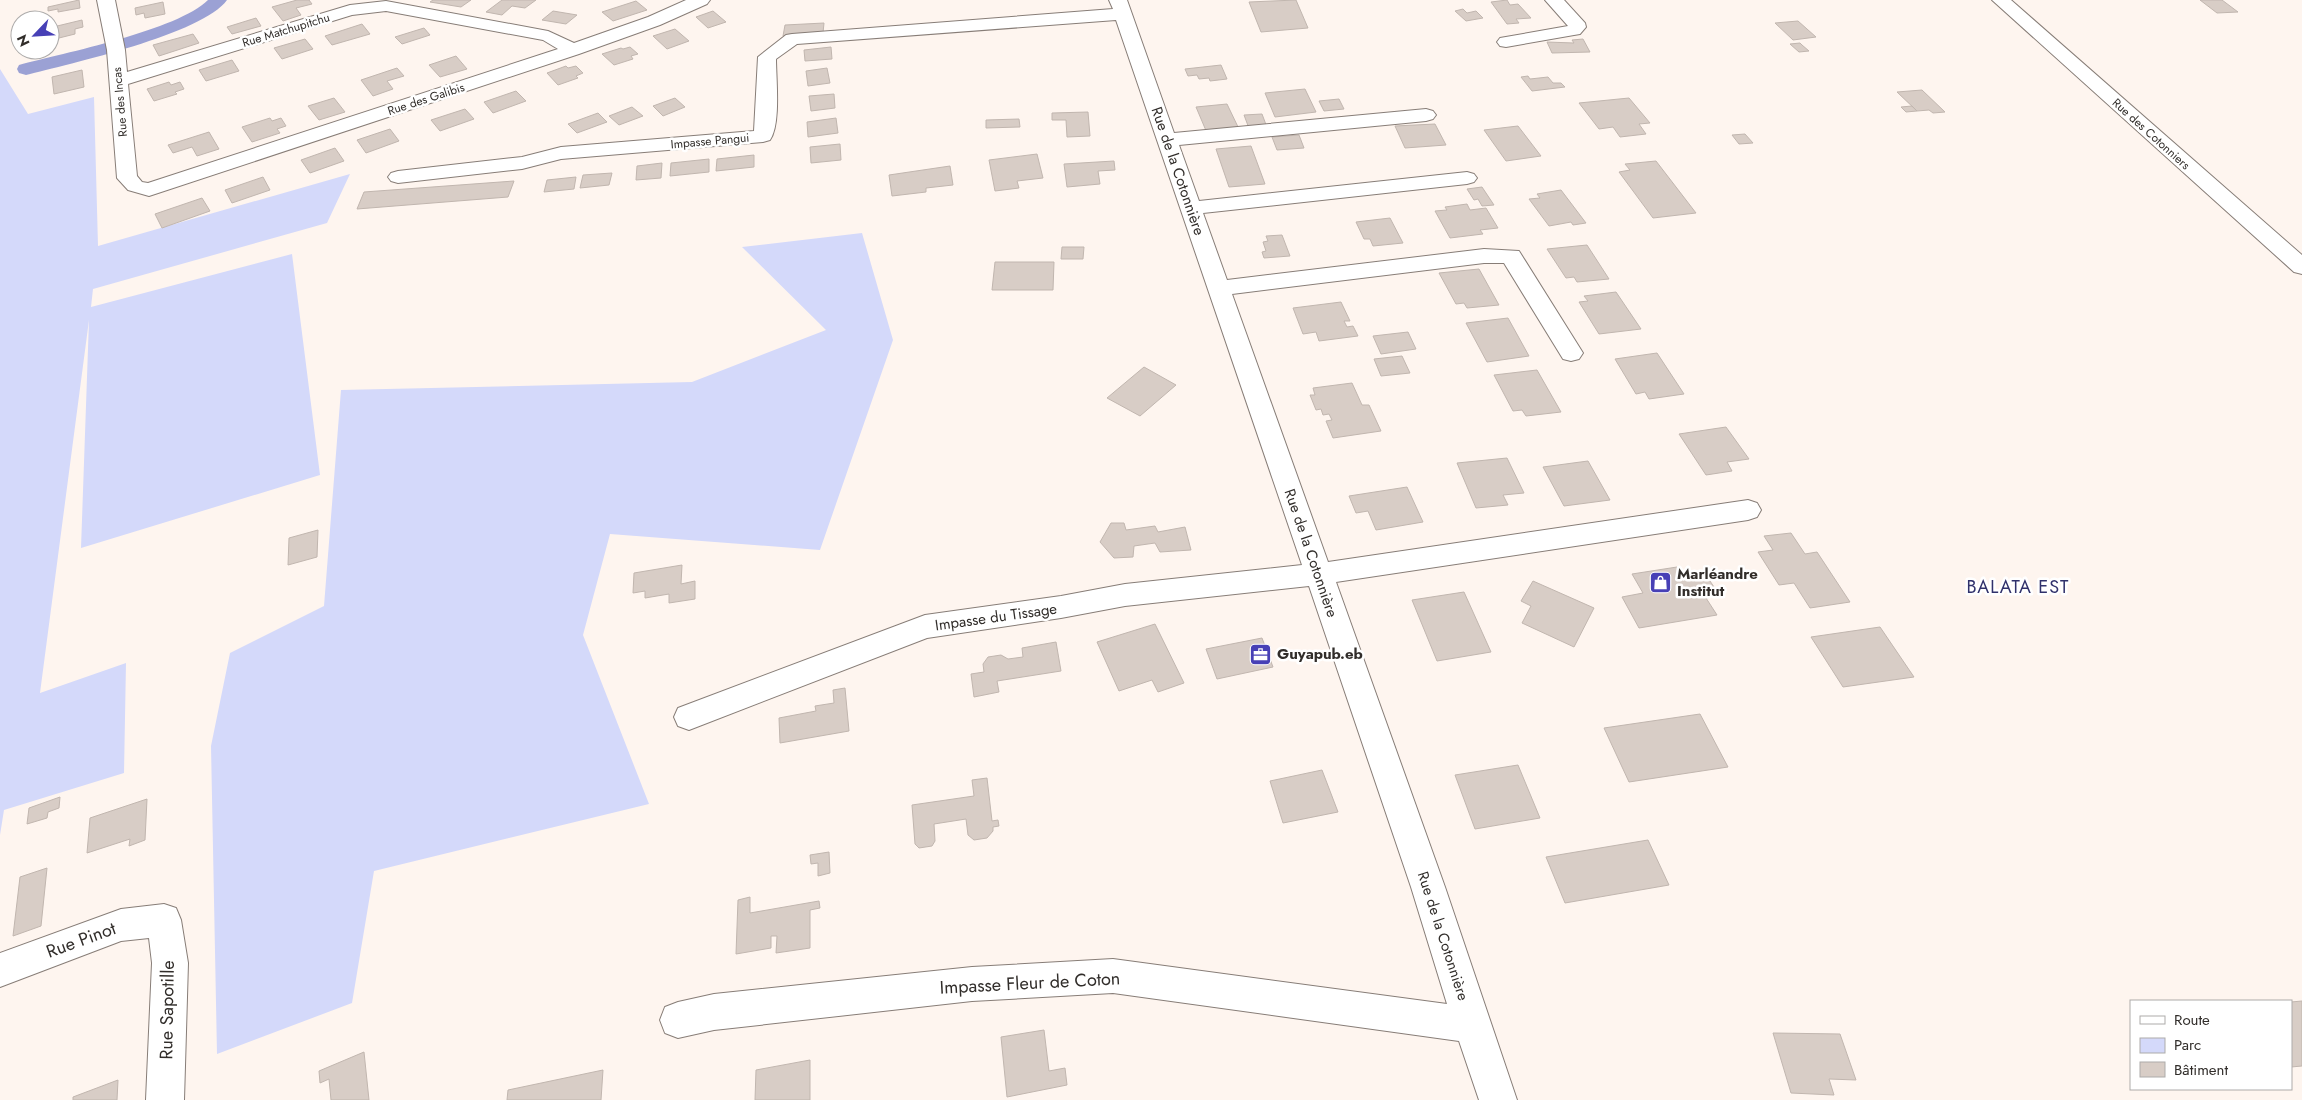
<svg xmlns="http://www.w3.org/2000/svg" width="2302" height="1100" viewBox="0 0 2302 1100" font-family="Jost,sans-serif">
<rect width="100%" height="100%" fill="#fef5ef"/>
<!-- green -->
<path fill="#d4d9fa" d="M0,69L28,114L94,97L98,246L350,174L327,223L93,289L91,307L292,254L320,475L81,548L89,320L40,693L126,663L124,773L4,810L0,835Z
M862,233L893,340L820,550L610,534L583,635L649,804L374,871L352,1003L217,1054L211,746L230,653L324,606L341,390L692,382L826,330L742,247Z"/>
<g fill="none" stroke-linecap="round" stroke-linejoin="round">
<!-- canal -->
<path fill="#9ba1d4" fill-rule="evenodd" d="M208,0H227C203,34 69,64 26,75L19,73L17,69L19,65C64,53 178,30 208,0Z"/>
</g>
<!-- building -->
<path fill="#d8cdc6" stroke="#c1b6af" d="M79,0L80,8L58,12V9L48,11V7Z
M297,0H309L312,4L296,8L301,15L283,21L272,7Z
M433,0H471L461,7L430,2Z
M502,0H536L525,8L512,6L502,15L486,12Z
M1296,0L1308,28L1261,32L1249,2Z
M1507,0L1510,5L1518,4L1531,18L1516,19L1519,23L1507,24L1491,2Z
M2200,0H2222L2238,12L2217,13Z
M636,1L647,10L613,21L602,12Z
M163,2L165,14L145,18L144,13L136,15L135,8Z
M1463,9L1467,13L1476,11L1483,18L1466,21L1455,11Z
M553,11L577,15L566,24L542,20Z
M713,11L726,22L708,28L696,17Z
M256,18L261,26L232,34L227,27Z
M82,20L83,27L75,29V34L55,39L53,27Z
M1798,21L1816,37L1793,40L1775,23Z
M824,23L823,33L783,36L785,25Z
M362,24L370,34L332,45L325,36Z
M424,28L430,35L402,44L395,37Z
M675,29L689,41L667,49L653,36Z
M193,34L199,43L159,56L153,45Z
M305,39L313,49L282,59L274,48Z
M1583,39L1590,52L1552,53L1547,42L1574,43L1572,40Z
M1800,43L1802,45L1809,51L1799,52L1790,44Z
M630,47L638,54L631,56L633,59L614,65L602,54L621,48L623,49Z
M831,47L832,59L805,61L804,50Z
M456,56L467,69L440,77L429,65Z
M232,60L239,71L206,81L199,70Z
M1221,65L1227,79L1210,81L1209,78L1199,79L1197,75L1188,76L1185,69Z
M566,66L568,68L576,66L583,73L576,76L578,78L558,85L547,73Z
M397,68L404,76L387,81L393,89L373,96L361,80Z
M827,68L830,83L808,86L806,71Z
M82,70L84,87L54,94L52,77Z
M1528,76L1530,79L1548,77L1553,83H1561L1565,87L1532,91L1521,77Z
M169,82L171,85L180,82L184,89L175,92L177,94L154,101L147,89Z
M1305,89L1316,112L1275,117L1265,93Z
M1922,90L1945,112L1933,113L1929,110L1917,111L1897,92Z
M516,91L526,101L493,113L484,102Z
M834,94L835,108L811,111L809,96Z
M334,98L345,112L319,120L308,106Z
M675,98L685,107L663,116L653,106Z
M1629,98L1650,123L1639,124L1646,134L1620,137L1613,127L1599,129L1579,103Z
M1339,99L1344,109L1324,111L1319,101Z
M1227,104L1239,129L1207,133L1196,107Z
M1912,106L1917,111L1906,112L1901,107Z
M632,107L643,116L619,125L609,116Z
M465,109L474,119L440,131L431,120Z
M1088,112L1090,136L1067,137L1066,120H1052V113Z
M598,113L607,122L577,133L568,124Z
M1262,114L1268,130L1250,131L1244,115Z
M270,118L272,121L281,118L286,126L277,129L280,133L252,142L242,127Z
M836,118L838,133L808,137L807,122Z
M1019,119L1020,127L986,128V120Z
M1435,124L1446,145L1405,148L1395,126Z
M1518,126L1541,156L1506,161L1484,130Z
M390,129L399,141L366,153L357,140Z
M209,132L219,149L197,156L192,147L173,153L168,145Z
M1745,134L1753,143L1739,144L1732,135Z
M1299,135L1304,148L1277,150L1272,137Z
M840,144L841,160L811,163L810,147Z
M1251,146L1265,184L1229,187L1216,149Z
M335,148L344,161L310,173L301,160Z
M1037,154L1043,178L1017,181L1019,188L995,191L989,160Z
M754,155V167L716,171L717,159Z
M709,159V172L670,176L671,163Z
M1114,161L1115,170L1098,171L1100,184L1067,187L1064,164Z
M1656,161L1696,213L1653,218L1619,172L1630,170L1625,164Z
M662,163L661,178L636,180L637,166Z
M950,166L953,185L926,188V192L892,196L889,175Z
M612,173L609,185L580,188L583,175Z
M263,177L270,190L232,203L225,190Z
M576,177L574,189L544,192L547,180Z
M514,181L508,197L357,209L364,192Z
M1482,187L1494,205L1482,206L1478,199L1474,200L1467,189Z
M1561,190L1586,223L1573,225L1571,222L1549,226L1529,199L1540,198L1537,194Z
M202,198L210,211L162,228L155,214Z
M1467,204L1470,210L1486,208L1498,228L1480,230L1483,234L1450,238L1435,211L1447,210L1445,207Z
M1390,218L1403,243L1373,246L1370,239H1364L1356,222Z
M1282,235L1290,256L1264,258L1262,252L1266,251L1263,242L1268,241L1266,236Z
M1587,245L1609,279L1577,282L1574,277L1566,278L1547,249Z
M1062,247H1084L1083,259H1061Z
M995,262H1054L1053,290H992Z
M1479,269L1499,305L1467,308L1464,303L1456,304L1439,273Z
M1616,292L1641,329L1599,334L1579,302L1588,301L1584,296Z
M1341,302L1350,321H1344L1347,327L1353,326L1358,336L1319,341L1316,332L1303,334L1293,308Z
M1508,318L1529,356L1487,362L1466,323Z
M1408,332L1416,349L1381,354L1373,336Z
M1657,353L1684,394L1649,399L1645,392L1636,394L1615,359Z
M1402,356L1410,373L1381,376L1374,359Z
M1144,367L1176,385L1140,416L1107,398Z
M1537,370L1561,412L1526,416L1522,410L1513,411L1494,375Z
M1352,383L1362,405H1369L1381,431L1333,438L1326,421L1332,420L1329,414L1323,415L1321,409L1316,410L1310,395H1315L1313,388Z
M1726,427L1749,459L1727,462L1732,471L1706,475L1679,434Z
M1507,458L1524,493L1503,495L1508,505L1476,508L1457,463Z
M1588,461L1610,500L1564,506L1543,467Z
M1407,487L1423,522L1376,530L1368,511L1356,513L1349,496Z
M1111,523H1124L1126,530L1155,526L1158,532L1185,527L1191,550L1160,552L1155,543L1134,546L1133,557L1114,558L1100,542Z
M318,530L317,557L288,565L289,538Z
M1791,533L1805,554L1817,552L1850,602L1810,608L1794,583L1779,585L1758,552L1773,550L1764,536Z
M682,565L681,584L695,581V599L669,603V594L645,598V591L633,593L634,573Z
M1677,567L1682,575L1704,572L1720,596L1706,598L1717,615L1639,628L1622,597L1643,593L1632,574Z
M1533,581L1594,608L1574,647L1522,623L1531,606L1521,601Z
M1464,592L1491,652L1437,661L1412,600Z
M1155,624L1184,683L1158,692L1152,680L1119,691L1097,642Z
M1880,627L1914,677L1843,687L1811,637Z
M1262,638L1273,667L1217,679L1206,649Z
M1056,642L1061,671L997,681L999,692L974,697L971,674L984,672L983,664L988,657L1001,655L1008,659L1023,657L1022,648Z
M845,688L849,731L780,743L779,718L816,711L815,706L834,703L833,690Z
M1700,714L1728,767L1629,782L1604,728Z
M1518,765L1540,818L1475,829L1455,775Z
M1322,770L1338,812L1283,823L1270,781Z
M987,778L992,821L998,820L999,826L993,827V831L987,838L974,840L968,835L966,819L934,824L935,841L932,846L919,848L915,844L912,805L974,796L972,780Z
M60,797L59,808L48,812L47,818L27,824L29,808Z
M147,799L145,840L129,846L130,839L87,853L90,818Z
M1648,840L1669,885L1565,903L1546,857Z
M829,852L830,873L818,876V863L811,864L810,855Z
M47,868L41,926L13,936L20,877Z
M750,897V913L819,901L820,908L810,910V948L776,953L777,936H771V948L736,954L738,900Z
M2302,1001V1066L2291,1067V1002Z
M1044,1030L1049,1071L1065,1068L1067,1085L1007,1097L1001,1037Z
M1773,1033L1840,1034L1856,1080L1829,1079L1834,1095L1791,1093Z
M364,1052L369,1100H331L329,1079L320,1083L319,1071Z
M810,1060V1100H755L756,1070Z
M603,1070L601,1100H507L508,1090Z
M118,1080L117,1100H73V1097Z"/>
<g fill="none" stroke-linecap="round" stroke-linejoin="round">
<defs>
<path id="street" d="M97,0H115L125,50L127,72L350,5L386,1L548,31L574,43L648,17L686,0H710L707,4L660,25L579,54L149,196L128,190L117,178L107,50ZM386,11L543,40L558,49L148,183L142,182L137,176L128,84L352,15Z
M1109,0H1127L1174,133L1426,109L1433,111L1436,115L1433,119L1426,121L1179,145L1199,201L1467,172L1474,174L1477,178L1474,182L1467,184L1203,213L1227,280L1484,249L1519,251L1583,353L1579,359L1571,361L1563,359L1504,263H1484L1232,294L1328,562L1748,500L1757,503L1761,510L1757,517L1748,520L1336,582L1445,887L1517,1100H1479L1459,1041L1113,993L972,1001L714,1030L678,1038L665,1033L660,1020L665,1007L678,1002L714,994L972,967L1113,959L1447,1004L1411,887L1309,586L1125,606L1061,618L927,638L689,730L678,726L674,717L678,708L925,615L1061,596L1125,584L1302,565L1116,20L797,44L776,59C776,79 781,124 770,140L763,142L561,159L522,169L398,183L391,181L388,177L391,173L398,171L522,157L561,147L754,131L758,57L786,35L792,34L1113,9Z
M1545,0H1564L1585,23L1586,27L1580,34L1574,35L1506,47L1500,46L1497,42L1500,38L1568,26Z
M1992,0H2011L2302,255V274L2294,272Z
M164,904L176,908L181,920L188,963L184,1100H146L152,963L149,938L121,941L0,987V953L121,909Z"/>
</defs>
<!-- street casing -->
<use href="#street" stroke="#877d77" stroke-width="2"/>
<!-- street -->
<use href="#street" fill="#fff" fill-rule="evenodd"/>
</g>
<!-- icons -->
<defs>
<symbol id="shop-square" viewBox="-11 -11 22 22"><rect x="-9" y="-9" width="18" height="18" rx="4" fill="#4740b6" stroke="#fff"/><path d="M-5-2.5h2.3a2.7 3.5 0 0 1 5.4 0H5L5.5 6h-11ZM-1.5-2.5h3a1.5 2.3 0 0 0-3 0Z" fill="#fff"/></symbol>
<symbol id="office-square" viewBox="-11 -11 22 22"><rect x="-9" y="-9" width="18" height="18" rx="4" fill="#4740b6" stroke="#fff"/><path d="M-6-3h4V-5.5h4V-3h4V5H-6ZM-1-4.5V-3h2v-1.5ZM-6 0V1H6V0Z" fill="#fff"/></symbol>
</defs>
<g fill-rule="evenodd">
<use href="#shop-square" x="1648" y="570" width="25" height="25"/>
<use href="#office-square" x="1248" y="642" width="25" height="25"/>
</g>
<g text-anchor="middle" stroke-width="5" stroke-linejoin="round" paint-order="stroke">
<!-- far-street labels -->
<g font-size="12" fill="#312d2a" stroke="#fff">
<text transform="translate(286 30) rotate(-17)" y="4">Rue Matchupitchu</text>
<text transform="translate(426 99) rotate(-18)" y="4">Rue des Galibis</text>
<text transform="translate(120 102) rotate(-95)" y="4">Rue des Incas</text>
<text transform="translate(2151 134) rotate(42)" y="4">Rue des Cotonniers</text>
<text transform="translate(710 141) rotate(-5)" y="4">Impasse Pangui</text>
</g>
<!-- street labels -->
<g font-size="15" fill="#312d2a" stroke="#fff">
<text transform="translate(1178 171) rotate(71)" y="5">Rue de la Cotonnière</text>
<text transform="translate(1311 553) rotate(71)" y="5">Rue de la Cotonnière</text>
<text transform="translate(996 617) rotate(-8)" y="5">Impasse du Tissage</text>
<text transform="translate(1443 936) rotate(72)" y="5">Rue de la Cotonnière</text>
</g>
<!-- poi labels -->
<g font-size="15" font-weight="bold" fill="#312d2a" stroke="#fff" text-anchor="start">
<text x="1677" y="579">Marléandre<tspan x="1677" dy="17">Institut</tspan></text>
<text x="1277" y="659">Guyapub.eb</text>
</g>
<!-- quarter labels -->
<g font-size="18" letter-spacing="1" fill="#30316b" stroke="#fff">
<text x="2018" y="593">BALATA EST</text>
</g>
<!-- near-street labels -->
<g font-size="18" fill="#312d2a" stroke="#fff">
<text transform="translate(81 940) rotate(-20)" y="6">Rue Pinot</text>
<text transform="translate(1030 983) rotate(-3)" y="6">Impasse Fleur de Coton</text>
<text transform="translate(167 1010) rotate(-89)" y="6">Rue Sapotille</text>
</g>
</g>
<!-- legend -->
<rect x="2130" y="1000" width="162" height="90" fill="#ffffff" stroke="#adabaa"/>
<rect x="2140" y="1016" width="25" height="8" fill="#ffffff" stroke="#adabaa"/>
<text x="2174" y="1025" font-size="15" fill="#312d2a">Route</text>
<rect x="2140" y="1038" width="25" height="15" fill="#d4d9fa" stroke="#adabaa"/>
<text x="2174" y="1050" font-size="15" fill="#312d2a">Parc</text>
<rect x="2140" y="1062" width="25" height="15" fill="#d8cdc6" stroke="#adabaa"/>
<text x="2174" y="1075" font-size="15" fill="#312d2a">Bâtiment</text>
<!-- north arrow -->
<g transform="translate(35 35) rotate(245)"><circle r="24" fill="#ffffff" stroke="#adabaa"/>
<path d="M0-4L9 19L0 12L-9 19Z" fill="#4740b6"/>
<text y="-8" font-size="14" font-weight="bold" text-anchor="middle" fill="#312d2a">N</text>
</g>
</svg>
